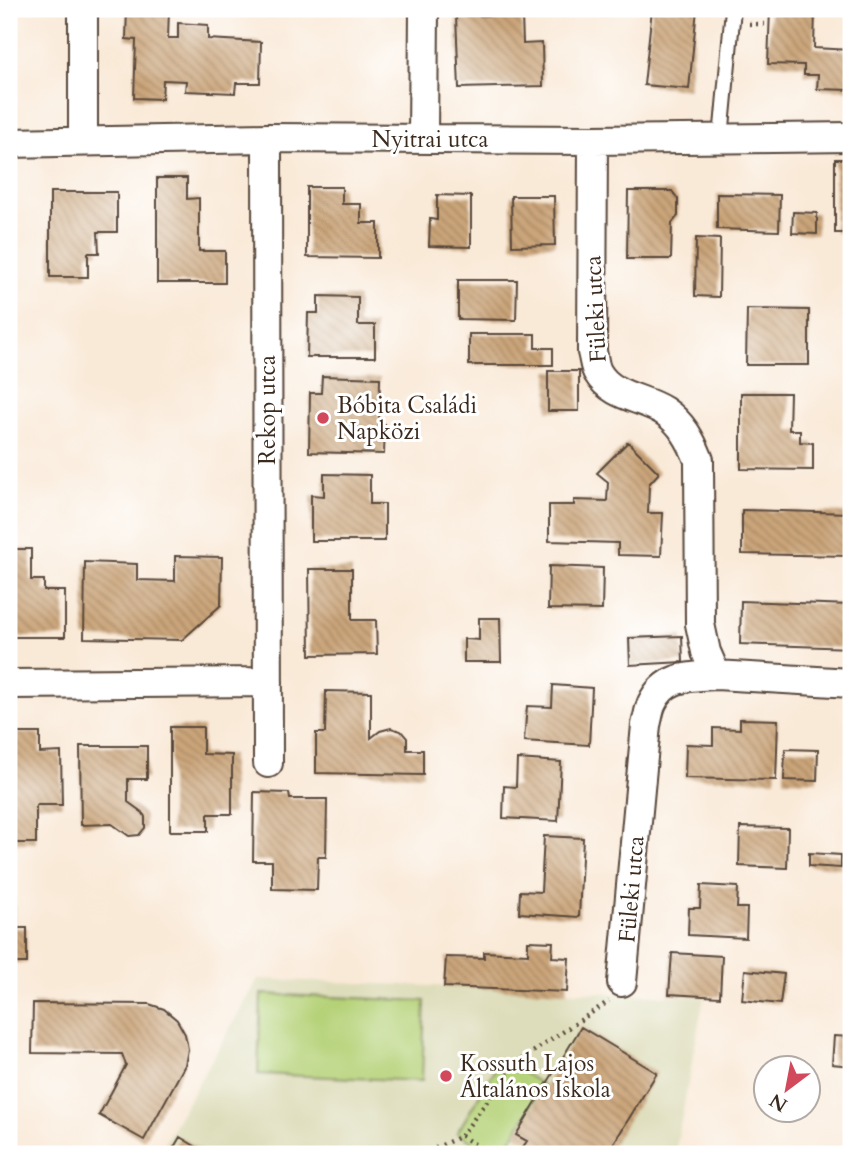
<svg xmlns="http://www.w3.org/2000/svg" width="860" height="1163" viewBox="0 0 860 1163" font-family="Cardo,serif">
<defs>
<pattern id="building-back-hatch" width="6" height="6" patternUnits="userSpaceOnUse" patternTransform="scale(1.75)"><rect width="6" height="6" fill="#cba57a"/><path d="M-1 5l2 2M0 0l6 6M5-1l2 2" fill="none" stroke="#a68763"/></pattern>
</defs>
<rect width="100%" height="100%" fill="#fff"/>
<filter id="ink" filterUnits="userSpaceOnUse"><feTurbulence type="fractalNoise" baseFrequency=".0143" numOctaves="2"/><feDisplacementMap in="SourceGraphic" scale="14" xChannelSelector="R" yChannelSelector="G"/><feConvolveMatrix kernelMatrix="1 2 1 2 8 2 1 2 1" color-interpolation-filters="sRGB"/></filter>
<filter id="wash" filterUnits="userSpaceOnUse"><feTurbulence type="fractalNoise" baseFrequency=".00686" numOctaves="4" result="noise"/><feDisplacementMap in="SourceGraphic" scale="28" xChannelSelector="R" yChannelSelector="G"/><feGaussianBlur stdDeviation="1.57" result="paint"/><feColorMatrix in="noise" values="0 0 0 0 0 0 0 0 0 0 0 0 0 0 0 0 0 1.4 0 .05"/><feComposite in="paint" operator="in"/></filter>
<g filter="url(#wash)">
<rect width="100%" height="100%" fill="#f9e9d7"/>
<!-- built -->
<path fill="#deddbb" d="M258,979L704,997L675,1154H158Z"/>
<!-- grass -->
<path fill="#b5d278" stroke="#787e4b" stroke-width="2" d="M261,994L425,1001L422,1081L258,1074Z
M501,1059L543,1085L503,1154H493L457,1133Z"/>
<g id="blocks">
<!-- building -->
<path fill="url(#building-back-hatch)" d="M127,9H169L168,38H178V23L208,25V39L261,42L260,83H236L235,93L185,91L186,81L163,80L162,99L134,98L136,40L126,39Z
M652,9H697L689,89L644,85Z
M770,9H815L814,48L851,50V90L817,89L818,75H804V65L768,64Z
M522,15L523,44L542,43L543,86L459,88L456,16Z
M835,159H851V233H835Z
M157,178H187V199L199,198V251H225V283H157Z
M307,187H342V204H361V223H378V258L307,257Z
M628,191H672L678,199V216L672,223L671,259H627Z
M50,192H117V232H98L99,253H88V277H50Z
M717,194L780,195L779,231L717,229Z
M437,195L471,196V247L429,246L430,219L437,220Z
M511,196H554L555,245L512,246Z
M793,212L817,213V234L792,233Z
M696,238L720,239L719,297L695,296Z
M458,280H517L516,320L458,319Z
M318,296L358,297V325H375V357H307L308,313H318Z
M747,309L809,310V365H746Z
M469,334H535V348H553V365H469Z
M548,371H579V411H548Z
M322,376L380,378L379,424H385L384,454L309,452L310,393H321Z
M741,393H790L789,430H800V442L813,443V470L741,469Z
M9,439H14V466H9Z
M628,442L659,473L649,484L648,513H663L661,556L618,555V543L549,541V505H574V500L607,501L608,482L597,473Z
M324,474L370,475V504H385V541H311V495L324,496Z
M742,510L851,513V556L742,554Z
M9,549H31V580H44V591H65V637H9Z
M175,556L222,557L221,605L182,640L84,638L85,562L137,564V580L175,581Z
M549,566L603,568L602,610L548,609Z
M309,569H352V620H376L377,654L310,655Z
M741,601L851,605V648L740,644Z
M479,618H500L501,662H464V639L479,640Z
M682,636L683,662L630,665L629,638Z
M553,685L592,688L589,745L524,741L527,706L552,707Z
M326,691L371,692V738L380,731L391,728L401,731L407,738V750H423V775L316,773V733H325Z
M740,719L778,720L776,780L685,778L686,744L713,745V728L740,729Z
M170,727H203V754L232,755V814H208V831H170Z
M9,733H40V753L61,752L62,805H36V843H9Z
M80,746H147V779H128V802L143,813L145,817V828L139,835L129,836L112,824L81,825Z
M785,749L818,750L817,781L784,780Z
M517,759L561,762L558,821L503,818L504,786L516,787Z
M254,792L289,793L290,799H327L326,857H318L317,890L272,889V861H253Z
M740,827L788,828L787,868L739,866Z
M544,836L583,838L579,917L519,913L520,891L541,892Z
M809,853L841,855V868L809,866Z
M701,885L738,887L737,908H747L746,938L688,935L689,908H700Z
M9,894H15L14,928H27V963H9Z
M528,941L553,942L552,957L569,958L567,992L444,987L446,957L484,958V952L528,954Z
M672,953L722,956L720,997L669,994Z
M745,970L784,974L780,1004L742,1000Z
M33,1003L149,1004L164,1009L177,1020L185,1034L188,1049L185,1065L144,1140L99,1115L126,1065L122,1054L32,1053Z
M581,1027L657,1073L607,1154H518L527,1141L516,1135Z
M834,1036L851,1037V1066L832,1064Z
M180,1137L208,1154H170Z"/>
</g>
</g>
<g filter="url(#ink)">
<use href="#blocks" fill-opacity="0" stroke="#58473a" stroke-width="2"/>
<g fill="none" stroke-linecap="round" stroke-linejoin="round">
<defs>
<path id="service" d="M721,138L733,9"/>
<path id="minor" d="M83,9V141
M267,138L268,763
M423,139L424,9
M593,140L592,352C594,358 594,367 598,373C612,397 642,397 664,411C682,423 691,440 699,460L700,624L706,652L716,675L851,683
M9,143L267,138L593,140L851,137
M9,684L268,682
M622,982L646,725C648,718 649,709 652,703C665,675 690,677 716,675"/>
</defs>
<!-- service casing -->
<use href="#service" stroke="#58473a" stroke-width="18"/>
<!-- minor casing -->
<use href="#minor" stroke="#58473a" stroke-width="32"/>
<!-- path -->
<path stroke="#58473a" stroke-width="4.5" stroke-dasharray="2 5" stroke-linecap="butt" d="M749,24H769
M461,1136L491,1154
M423,1154L461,1136L515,1064L609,1001"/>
<!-- service -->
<use href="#service" stroke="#fff" stroke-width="14"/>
<!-- minor -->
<use href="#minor" stroke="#fff" stroke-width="28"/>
</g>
</g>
<!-- markers -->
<g fill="#d1495b" stroke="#fff" stroke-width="2.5">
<circle cx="323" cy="418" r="7"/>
<circle cx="446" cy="1076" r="7"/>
</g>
<g text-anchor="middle" stroke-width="6" stroke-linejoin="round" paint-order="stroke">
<!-- street labels -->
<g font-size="23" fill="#3b2a1e" stroke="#fff">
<text x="430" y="147">Nyitrai utca</text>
<text transform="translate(595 309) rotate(-93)" y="8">Füleki utca</text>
<text transform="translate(267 410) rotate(-90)" y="8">Rekop utca</text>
<text transform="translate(631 889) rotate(-85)" y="8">Füleki utca</text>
</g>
<!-- poi labels -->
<g font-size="23" fill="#3b2a1e" stroke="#fff" text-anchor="start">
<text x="337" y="413">Bóbita Családi<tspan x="337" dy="26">Napközi</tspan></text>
<text x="460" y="1071">Kossuth Lajos<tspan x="460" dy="26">Általános Iskola</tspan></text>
</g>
</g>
<!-- margin -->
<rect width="860" height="1163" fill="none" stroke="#fff" stroke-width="35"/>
<!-- north arrow -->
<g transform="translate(787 1089) rotate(212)"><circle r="33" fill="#ffffff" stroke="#b1aaa5" stroke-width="2"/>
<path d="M0-5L12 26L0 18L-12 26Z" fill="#d1495b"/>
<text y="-10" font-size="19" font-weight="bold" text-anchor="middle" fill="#3b2a1e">N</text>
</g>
</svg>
